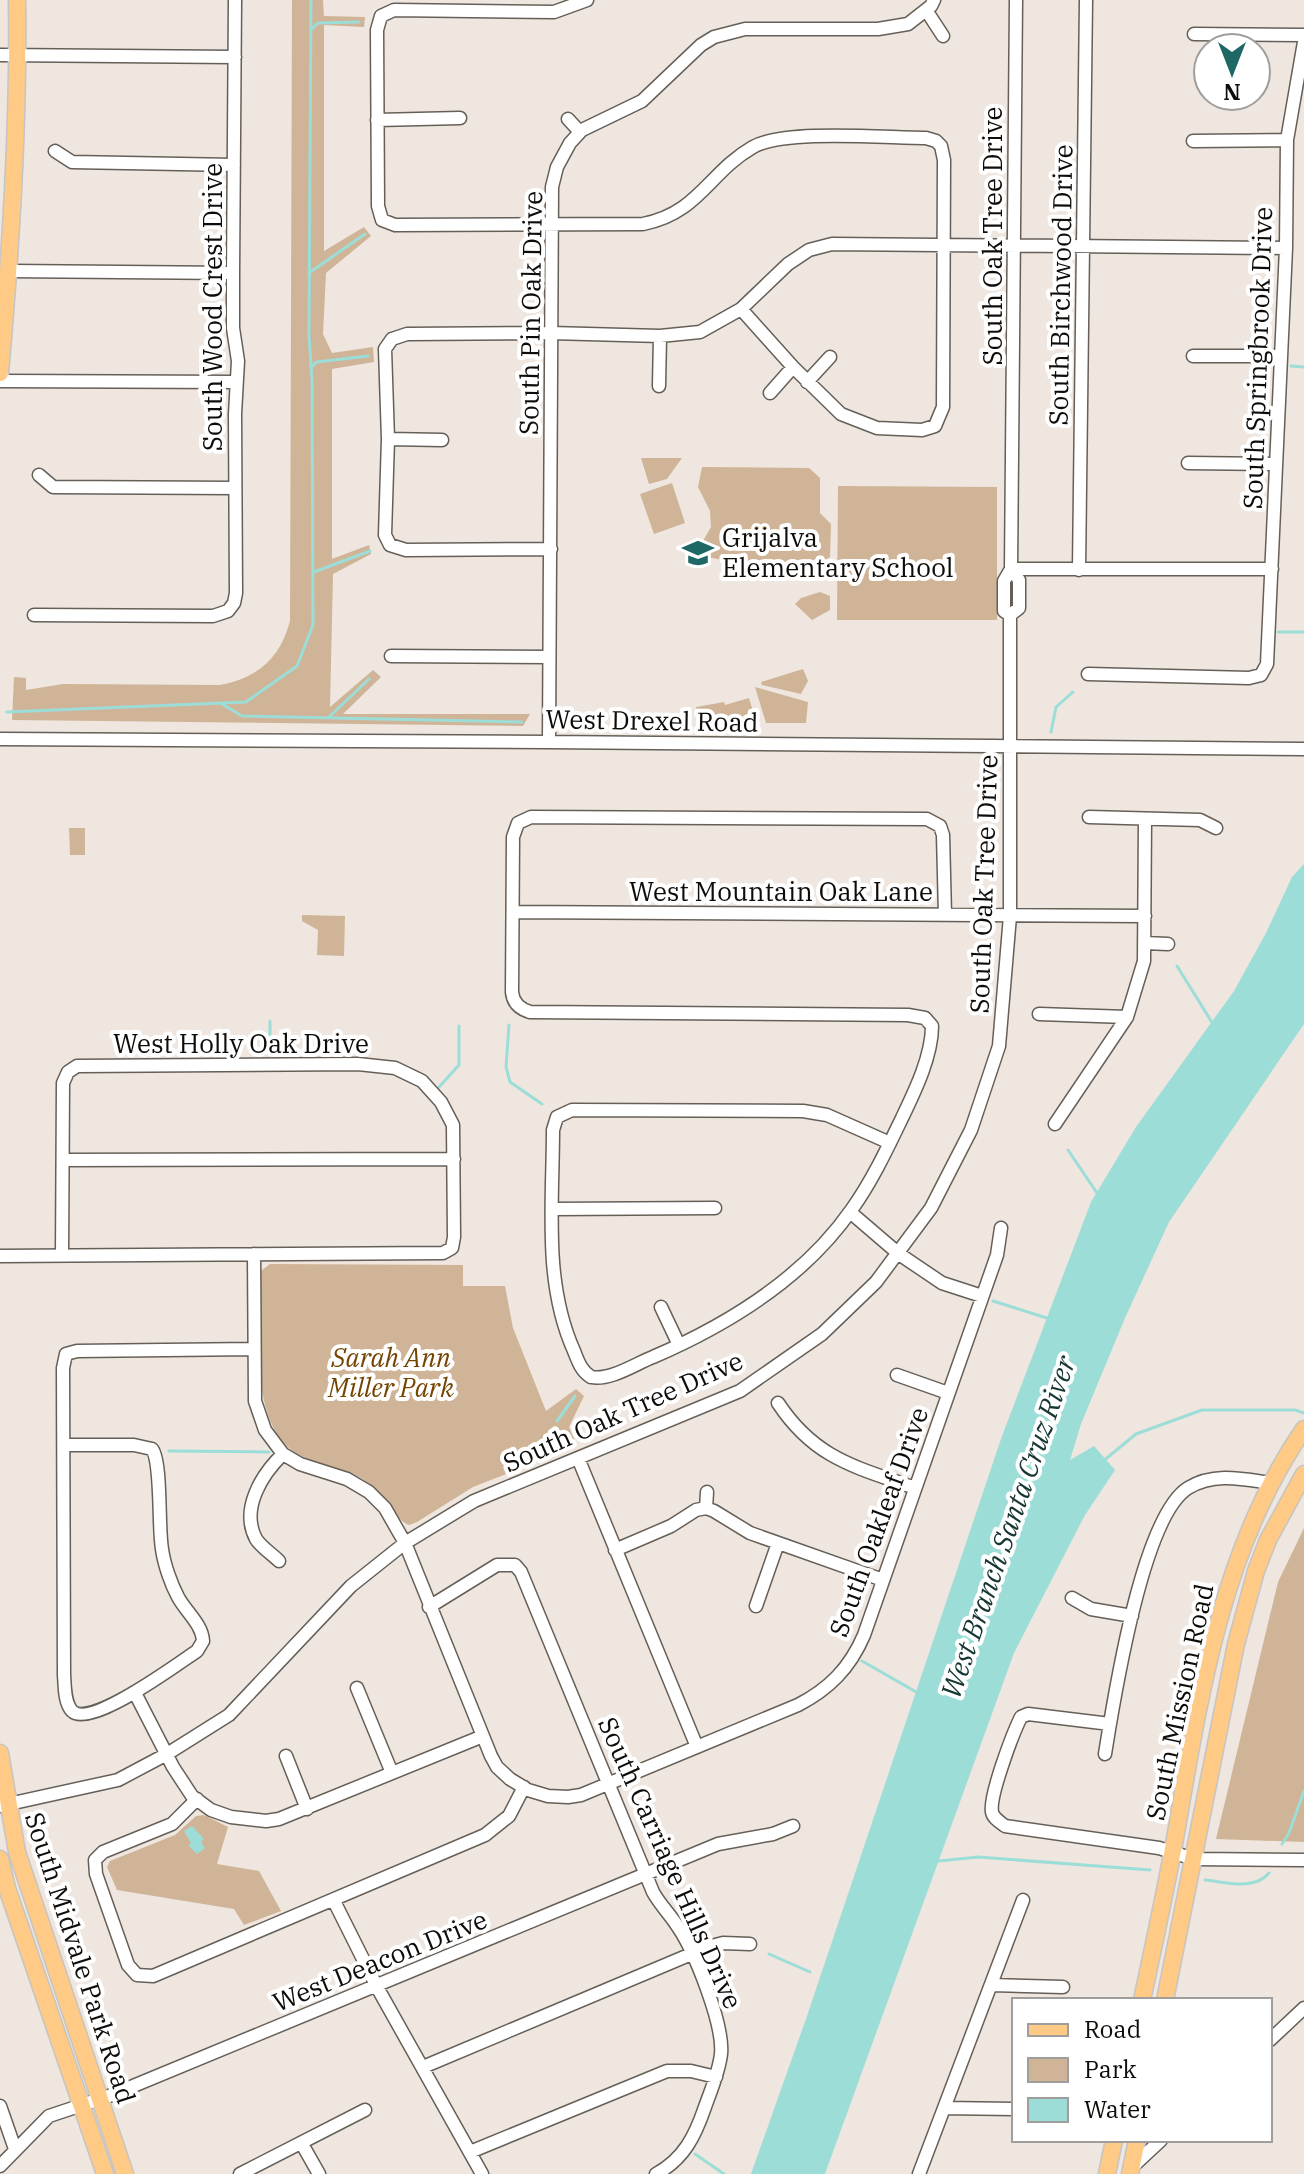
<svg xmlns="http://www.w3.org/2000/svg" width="1304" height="2174" viewBox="0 0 1304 2174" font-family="'IBM Plex Serif',serif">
<rect width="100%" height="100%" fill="#eee6df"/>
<!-- green -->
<path fill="#d0b497" d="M292,0H323L324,16L365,17L364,27L324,25V251L364,227L371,236L326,273L323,334L332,353L373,347L374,362L332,369V559L369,545L371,554L333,574L330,707L373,670L381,677L343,714H530L523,726L12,720L14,677L26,678V690L63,684L220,685C257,678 280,659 290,621Z
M641,458H682L667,479L649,484Z
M702,467L809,468L820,478V513L831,524L830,557L805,573L780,579L749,566L708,557L703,541L711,527L710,511L698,487Z
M672,483L685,523L654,534L640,494Z
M838,486L997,487V620H837Z
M820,592L830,596V610L812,620L795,604L801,598Z
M803,669L808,681L801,694L762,685L761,682Z
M755,687L808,702L806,723H766Z
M749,698L756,721L699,719L696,707L724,702L725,705Z
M69,828H85V855H70Z
M302,915L345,916L344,956L317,955L318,930L302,921Z
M270,1264L463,1265V1286H505L513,1328L546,1411L576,1389L584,1396L569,1427L576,1443L562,1452L473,1487L417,1522L409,1525C392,1518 380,1489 361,1478C340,1466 314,1465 293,1451C247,1419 261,1321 261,1271Z
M1304,1528V1842L1216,1839L1278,1582Z
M204,1815L228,1827L217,1864L259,1871L281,1911L244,1925L234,1909L117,1890L107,1867L110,1861L175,1835L196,1816Z"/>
<!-- water -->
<path fill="#9dddd8" d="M1304,864V1024L1169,1222L1125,1318L1081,1424L1070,1460L1094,1446L1115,1470L1085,1515L1014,1653L825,2174H751L807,2016L1002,1436L1091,1202L1136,1127L1234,991L1266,933L1292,877Z
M192,1826L204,1839L201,1842L205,1848L197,1854L188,1845L191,1843L184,1831Z"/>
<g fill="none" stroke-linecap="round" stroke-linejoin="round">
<!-- stream -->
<path stroke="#9dddd8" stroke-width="3" d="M311,30L318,23L359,22
M309,273L365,234
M1291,366L1304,367
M311,367L317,362L368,356
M314,572L370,551
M1278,632H1304
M222,704L242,716L522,722
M7,712L246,702L297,666L313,625L312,378L309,336L311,0
M328,718L369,679
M1051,732L1056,707L1073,692
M1177,966L1213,1024
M509,1025L506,1067L510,1082L542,1104
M270,1055V1021
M439,1087L459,1065V1026
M1068,1150L1097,1193
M993,1301L1050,1319
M557,1421L575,1396
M169,1451L269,1452
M1102,1462L1136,1434L1202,1410H1295L1304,1413
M862,1661L918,1693
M1282,1844L1289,1833L1304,1791
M939,1861L978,1857L1150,1870
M1205,1880C1226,1882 1254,1891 1269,1873
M769,1954L810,1972
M695,2154L724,2174"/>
<defs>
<path id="minor" d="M1016,0L1011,569H1272
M926,10L943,36
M381,16L394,10L554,12L587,0
M381,16L377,30L378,206L382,220
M1194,34L1304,35
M0,55L235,57
M568,119L580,132
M377,120L460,118
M1193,141L1287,140
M55,151L72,162L234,165
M382,220L395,225L643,224C699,213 709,172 753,147C785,129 885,138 926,138L936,141L941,146
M9,271L233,273
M741,309L793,367L841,414L877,428L922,430L935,426L943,407L944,160L941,146
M392,339L407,334L551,333L660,336L700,332L741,309L788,264L809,250L832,244L1286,248
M1193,356H1280
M0,381L236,382
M807,382L830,357
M659,386L660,336
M770,393L793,367
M388,439L442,440
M1188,463L1276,464
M39,475L53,487L235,488
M390,545L385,535L388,439L385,349L392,339
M390,545L406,550L551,549
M1079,570L1086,0
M228,611L234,603L236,593L235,414L238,361L233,328V273L235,0
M34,615L213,616L228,611
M391,656L549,657
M1088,674L1249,678L1261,675
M1261,675L1267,664L1286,248L1287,140L1304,42
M0,739L549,742L1304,749
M549,742L552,187L557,167L570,143L582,130L642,101L701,45L714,37L745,29H878L908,24L931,6L934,0
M1089,817L1200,820L1216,828
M518,823L513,837L512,992C513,1003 520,1009 530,1012L908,1015L925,1018L932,1026C932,1056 915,1091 902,1118C887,1149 872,1181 852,1209C805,1277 727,1325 653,1357C635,1364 610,1381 591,1377
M518,823L531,817L927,819L940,826
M940,826L943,835L945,915
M513,912L1145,916
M1145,943L1168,944
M1039,1014L1127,1017
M557,1117L572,1110L803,1111L827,1115L890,1143
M557,1117L553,1130C553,1204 543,1282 574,1351C578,1361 581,1371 591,1377
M1055,1124L1127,1017L1144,961L1145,820
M63,1160L454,1159
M553,1209L715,1208
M850,1212L899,1254L942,1283L982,1296
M254,1254L255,1401L265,1430L283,1454L300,1464L347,1479L369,1492L385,1508L405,1543L491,1756L497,1767L510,1779L528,1790L548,1796L568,1797L581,1795L798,1705C829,1689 850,1668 864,1635L997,1255L1001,1228
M0,1256L443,1253L452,1248L454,1237L453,1125L441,1102L422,1081L395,1068L358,1064L77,1066L68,1072L63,1083L62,1256
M661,1307L679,1345
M66,1354L63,1368L64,1675C65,1686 64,1702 72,1711C90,1729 179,1663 197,1651L203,1641
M66,1354L77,1351L254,1349
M897,1375L948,1393
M778,1403C815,1459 856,1467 915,1488
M64,1445H134L152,1449
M152,1449C162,1462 158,1527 162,1549C164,1564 171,1584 178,1597C186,1612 202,1624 203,1641
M578,1458L697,1747
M706,1508L707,1492
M615,1550L671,1526L696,1510L706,1508L714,1511L750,1533L883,1580
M279,1561C272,1554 261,1547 256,1539C240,1509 262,1474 283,1454
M1072,1598L1091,1609L1132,1616
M756,1606L778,1543
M429,1607L497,1565H515L521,1572L653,1892C660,1905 670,1914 678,1927C695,1952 724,2025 721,2054C719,2072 711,2090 705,2107C695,2136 684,2159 656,2174
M357,1688L392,1773
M135,1693L173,1767L192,1796L211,1810L231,1817L266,1821L279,1819L483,1736
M1110,1724L1028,1714L1021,1717C1013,1733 989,1796 992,1812C993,1818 1000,1822 1005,1826L1159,1848L1194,1859L1304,1860
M1105,1754C1114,1698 1142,1517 1188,1488C1214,1472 1243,1479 1271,1483
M286,1756L307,1809
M0,1806L118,1780L167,1754L229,1715L351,1586L405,1543L474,1501L740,1391L822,1334L876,1282L931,1208L971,1130L999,1046L1010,916V615L1004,611V581L1011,569L1019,580V608L1010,615
M334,1901L377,1987L482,2174
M137,1975L153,1976L485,1835L509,1816L524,1787
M137,1975L128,1965L96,1874L95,1860L103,1852L172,1824L197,1799
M992,1985L1063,1987
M1270,2040L1304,2008
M423,2067L708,1947L723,1943L750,1944
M0,2106L15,2149
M944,2108L1014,2109
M302,2144L319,2174
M470,2152L667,2071H691L716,2077
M0,2166L49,2116L109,2096L718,1844L773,1834L793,1826
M1131,2168L1161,2140
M240,2174L365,2110
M919,2174L1023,1900"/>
<path id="major" d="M0,373C11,249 19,124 17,0
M0,1753L17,1852L125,2174
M0,1859L7,1888L105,2174
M1142,2000C1154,1944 1166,1889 1176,1833C1200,1694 1222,1547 1304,1429
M1165,2000L1236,1644L1256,1571L1268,1540L1304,1474
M1107,2174L1114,2140
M1130,2174L1137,2140"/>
</defs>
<!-- minor casing -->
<use href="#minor" stroke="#655f58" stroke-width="15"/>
<!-- major casing -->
<use href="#major" stroke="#c5c5c4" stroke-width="19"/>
<!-- minor -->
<use href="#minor" stroke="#fff" stroke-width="12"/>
<!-- major -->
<use href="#major" stroke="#ffc986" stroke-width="16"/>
</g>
<!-- icons -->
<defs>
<symbol id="school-bare" viewBox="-9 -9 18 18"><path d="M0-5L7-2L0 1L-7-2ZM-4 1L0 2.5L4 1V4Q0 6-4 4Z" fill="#1d6864" stroke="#fff" stroke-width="2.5" paint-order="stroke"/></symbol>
</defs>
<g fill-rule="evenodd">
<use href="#school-bare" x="676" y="531" width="44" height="44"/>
</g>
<g text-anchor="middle" stroke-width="8" stroke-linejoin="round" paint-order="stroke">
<!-- street labels -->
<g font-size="26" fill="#0e0c09" stroke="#fff">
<text transform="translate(993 236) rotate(-90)" y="9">South Oak Tree Drive</text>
<text transform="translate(1061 285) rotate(-89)" y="9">South Birchwood Drive</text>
<text transform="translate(213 307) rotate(-90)" y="9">South Wood Crest Drive</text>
<text transform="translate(531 313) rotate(-89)" y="9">South Pin Oak Drive</text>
<text transform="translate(1258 358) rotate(-88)" y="9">South Springbrook Drive</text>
<text transform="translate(652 721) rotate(1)" y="9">West Drexel Road</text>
<text transform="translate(984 884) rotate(-88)" y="9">South Oak Tree Drive</text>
<text x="781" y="901">West Mountain Oak Lane</text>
<text x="241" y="1053">West Holly Oak Drive</text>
<text transform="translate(623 1412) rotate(-24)" y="9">South Oak Tree Drive</text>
<text transform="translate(879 1522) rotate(-70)" y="9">South Oakleaf Drive</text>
<text transform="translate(1180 1702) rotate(-78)" y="9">South Mission Road</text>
<text transform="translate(670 1863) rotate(66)" y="9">South Carriage Hills Drive</text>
<text transform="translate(80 1958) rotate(72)" y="9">South Midvale Park Road</text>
<text transform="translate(380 1961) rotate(-22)" y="9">West Deacon Drive</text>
</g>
<!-- poi labels -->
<g font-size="26" fill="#0e0c09" stroke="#fff" text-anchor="start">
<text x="722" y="547">Grijalva<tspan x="722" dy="30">Elementary School</tspan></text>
</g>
<!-- park labels -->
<g font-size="26" font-style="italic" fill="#744502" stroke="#fff">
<text x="391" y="1367">Sarah Ann<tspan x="391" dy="30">Miller Park</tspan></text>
</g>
<!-- water labels -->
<g font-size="28" font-style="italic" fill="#153633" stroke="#fff">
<text transform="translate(1008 1527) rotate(-71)" y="10">West Branch Santa Cruz River</text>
</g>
</g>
<!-- legend -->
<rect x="1012" y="1998" width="260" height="144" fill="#ffffff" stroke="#9f9e9d" stroke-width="2"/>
<rect x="1028" y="2024" width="40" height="12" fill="#ffc986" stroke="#9f9e9d" stroke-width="2"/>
<text x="1084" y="2038" font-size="24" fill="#0e0c09">Road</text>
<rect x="1028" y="2058" width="40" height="24" fill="#d0b497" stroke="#9f9e9d" stroke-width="2"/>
<text x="1084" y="2078" font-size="24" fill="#0e0c09">Park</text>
<rect x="1028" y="2098" width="40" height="24" fill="#9dddd8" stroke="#9f9e9d" stroke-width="2"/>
<text x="1084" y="2118" font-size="24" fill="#0e0c09">Water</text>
<!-- north arrow -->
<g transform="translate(1232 72) rotate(180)"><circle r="38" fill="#ffffff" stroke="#9f9e9d" stroke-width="2"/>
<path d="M0-6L14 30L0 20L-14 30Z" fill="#1d6864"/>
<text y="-12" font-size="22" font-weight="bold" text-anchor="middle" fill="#0e0c09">N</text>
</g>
</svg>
